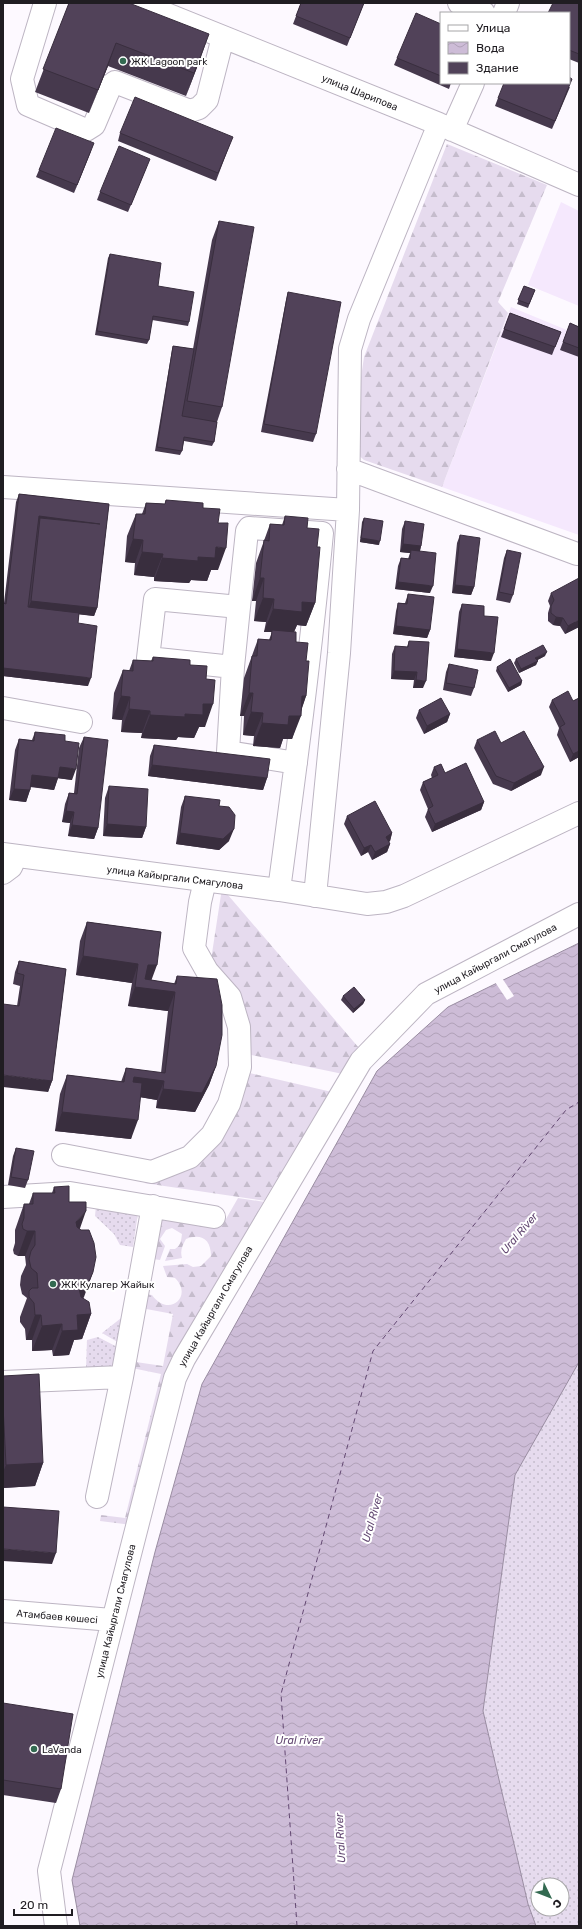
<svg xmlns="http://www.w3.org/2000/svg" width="582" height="1929" viewBox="0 0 582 1929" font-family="Rubik,sans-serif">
<defs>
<pattern id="grass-dots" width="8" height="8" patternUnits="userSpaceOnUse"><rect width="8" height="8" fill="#e6dbee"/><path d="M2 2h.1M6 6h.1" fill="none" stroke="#c5bccc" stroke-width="1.8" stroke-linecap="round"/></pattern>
<pattern id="forest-firs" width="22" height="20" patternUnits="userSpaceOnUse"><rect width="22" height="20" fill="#e6dbee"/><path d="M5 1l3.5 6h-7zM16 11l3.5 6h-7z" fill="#c5bccc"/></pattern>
<pattern id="water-waves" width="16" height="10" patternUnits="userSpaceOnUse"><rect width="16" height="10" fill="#cdbcd7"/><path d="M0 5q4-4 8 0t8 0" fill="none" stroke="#b0a1b8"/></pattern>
</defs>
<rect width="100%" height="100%" fill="#fdf9ff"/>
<!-- built -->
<path fill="#f5e8fd" d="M561,202L579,211V306L528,285Z
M511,307L579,335V535L442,487Z"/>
<!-- grass -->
<path fill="url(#grass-dots)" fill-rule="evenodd" d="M96,1206L138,1213L133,1247L120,1245L114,1234L95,1216Z
M125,1315L121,1344L102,1333Z
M98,1337L121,1349L113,1369H86L87,1340Z
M579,1362V1926H536L528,1904L483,1711L515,1475ZM538,1885H562V1909H538Z"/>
<!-- forest -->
<path fill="url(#forest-firs)" d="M447,144L547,185L498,302L508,313L442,487L364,460L355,452L352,439L364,357Z
M222,888L359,1048L343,1074L247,1054L211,960Z
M245,1072L332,1092L266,1201L144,1183L187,1171L217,1141Z
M238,1198L265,1202L167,1383L132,1525L100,1521L101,1515L125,1518L161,1374L127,1367L129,1361L163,1366L173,1314L141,1308L144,1294L152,1295C168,1318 194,1297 175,1278L167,1277L163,1266L187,1264L193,1267L201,1266L211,1256C211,1239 201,1233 186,1239C182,1246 180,1251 182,1258L165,1261L170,1249H175C181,1245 181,1241 182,1234L172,1228L166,1230L160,1239L165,1246L160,1260L153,1259L158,1217L222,1226Z"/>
<!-- water -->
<path fill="url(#water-waves)" stroke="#998ca1" d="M579,943V1362L515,1475L483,1711L528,1904L536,1926H80L72,1880L155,1552L202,1384L377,1071L448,1007Z"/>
<!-- pier -->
<path fill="#fdf9ff" d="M502,978L514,996L507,1000L495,982Z"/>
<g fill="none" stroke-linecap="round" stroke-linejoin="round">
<!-- ferry -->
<path stroke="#634872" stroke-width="1" stroke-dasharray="5 4" stroke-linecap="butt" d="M297,1926L281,1694L373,1351L566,1110L579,1102"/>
<defs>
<path id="minor" d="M45,3L22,79L28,105L86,130L94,125L111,85L115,82L190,111L199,108L207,100L223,37
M139,3L439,124L579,185
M459,3L484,13
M504,13L508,3
M452,130L473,83
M348,469L577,554
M3,487L348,510L350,349L359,319L439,124
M233,667L239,607
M3,708L81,722
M3,854L279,890L367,904L386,902L404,896L579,813
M3,873L11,867L16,856
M279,890C295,771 311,652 322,533L249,528L247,531L239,607L155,599L148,658L233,667L228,752L296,763
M315,896L339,653L348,510
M63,1155L152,1172L190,1157L212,1135L229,1104L240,1067L239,1027L230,997L207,971L194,948L200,902L205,881
M3,1197L70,1193L214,1217
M122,1377L153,1206
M3,1382L122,1377L97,1497
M3,1611L112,1620
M56,1926L49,1871L175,1378L184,1359L361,1061L426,994L579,914"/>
</defs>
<!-- minor casing -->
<use href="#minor" stroke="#bdb5c3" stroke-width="24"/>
<!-- minor -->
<use href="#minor" stroke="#fff" stroke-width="22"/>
</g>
<!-- wall -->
<path fill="#46394d" d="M69,3L201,57L186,96L108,66L89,113L35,92Z
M301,3H364L347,46L293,24Z
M579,3V63L569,59V13Z
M441,24V83H451L449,89L394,65L397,58Z
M570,87L552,129L495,106L498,98Z
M120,133L230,144L216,181L118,141Z
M91,151L74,193L36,177L39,170Z
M147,166L128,212L97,200L100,192Z
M219,221L222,407L217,422L214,442L212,446L184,441L182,451L180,455L155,451L172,350L173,346L193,349L212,240Z
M110,254L158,286L189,322L188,326L152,320L149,340L147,344L95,335L108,258Z
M524,286L535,290L528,308L517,304Z
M288,292L316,434L313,442L261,432L286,300Z
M510,313L561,332L552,355L501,337Z
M570,323L579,327V357L560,350Z
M19,494L109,504L97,608L94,616L79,614L78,623L88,686L3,676V603H4L16,502Z
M166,500L203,508L218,523V570H211L207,581L191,580L189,583L154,581V577L134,575L135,563L125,562L127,536L136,514H142L146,503L165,504Z
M285,516L307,528L317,547L315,603L306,626L297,625L294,632L296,642L306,661V696L292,739H283L280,748L253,746L254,736L243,735L244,716H240L244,678L258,639L269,640L272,632H264L266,622L254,621L256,601H252L256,563L270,524L282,525Z
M364,518L379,545L360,542L362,522Z
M405,521L421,546L420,551L430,593L395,589L398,566L401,558L408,559L410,553L400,552L402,529Z
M460,535L474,587L471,595L452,593L457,543Z
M507,550L513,595L510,603L496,600L504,558Z
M551,593L579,627L565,634L560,626L553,625L548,621V613L550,606L548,601Z
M408,594L430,630L427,638L393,634L396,611L398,603H405Z
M462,604L484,616L491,661L454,657L459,612Z
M409,641L423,688H413L414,680L391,679L392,654L395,646L407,647Z
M545,656L537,660L536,665L519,673L514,663L516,659Z
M153,657L190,665L206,679L205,727H199L194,738L178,737L176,740L141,738L142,733L121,732L122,720L112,719L114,693L123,670L129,671L133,660L151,661Z
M449,664L474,688L471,696L443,690L446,672Z
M497,667L522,681L521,685L508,692L496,671Z
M579,698V757L570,762L557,735L559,728L549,707L552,700L573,701Z
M419,710L450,714L447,722L424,734L416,718Z
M35,732L65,741L72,780L58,778L54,790L30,787V790L26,802L9,800L15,750L19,739L32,740Z
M84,737L98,828L94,839L68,836L70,823L62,822L65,804L69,793H74L79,748Z
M477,740L501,743L541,775L511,791L493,784L474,748Z
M154,745L267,778L263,790L148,776L150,756Z
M434,767L445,773L484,802L481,810L432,832L425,817L428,809L420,790L423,782L432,778L431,775Z
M109,786L146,827L142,838L103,836L105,798Z
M185,796L219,806L229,841L219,850L176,844L181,807Z
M347,816L392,833L390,841L389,842L390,844L387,852L372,860L368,852L361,856L344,824Z
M87,922L161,932L151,980L174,984L177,976L216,1066L209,1085L195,1112L156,1108L157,1100L140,1097L131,1139L55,1131L60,1094L67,1075L121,1082L126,1068L161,1073L168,1011L128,1006L132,983L76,975L80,941Z
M19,961L66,969L52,1081L48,1092L17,1006L20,986L13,984L15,972Z
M343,996L365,1000L363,1004L353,1013L341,1000Z
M16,1148L28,1180L25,1188L8,1185L13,1156Z
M54,1187L69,1202L79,1229L83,1298L91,1314L82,1339L74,1340L69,1355L53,1356L52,1350L32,1351V1340H26L25,1329L20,1322V1317L27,1298L22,1294L20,1285L21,1276L26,1265L25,1256H18L14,1254L13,1250L15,1243V1230L24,1204H29L33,1193H52Z
M3,1376L43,1463L35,1486L3,1488Z
M3,1704L61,1789L56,1803L3,1795Z"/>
<!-- shaded-wall -->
<path fill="#392e3e" d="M209,34L201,57L186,96L194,73Z
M116,43L108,66L89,113L98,90Z
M94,143L91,151L74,193L77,185Z
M39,516L100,524L40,518L38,525Z
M361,538L380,541L379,545L360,542Z
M133,539L143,540L135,563L125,562Z
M403,544L421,546L419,554L411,550L410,553L400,552Z
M216,547L226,548L218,570H211L207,581L191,580L189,583L154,581L162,558Z
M142,552L163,554L154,577L134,575Z
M260,578H264L256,601H252Z
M398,582L433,586L430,593L395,589Z
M455,585L474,587L471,595L452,593Z
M263,598L274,599L266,622L254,621Z
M31,601L97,608L94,616L28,609Z
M302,602L315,603L306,626L297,625L293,634L272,630V632H264L273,609Z
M556,617L563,618L560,626L553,625Z
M579,620V627L565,634L568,626Z
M396,626L430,630L427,638L393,634Z
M457,649L494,653L491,661L454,657Z
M547,652L545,656L534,662L535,658Z
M538,661L536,665L519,673L521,669Z
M3,668L91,678L88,686L3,676Z
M394,671L417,672L414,680L391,679Z
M416,680L426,681L423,688H413Z
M522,681L521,685L508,692L509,688Z
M249,693H253L244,716H240Z
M121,696L130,697L122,720L112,719Z
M302,696H306L299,716H301L292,739H283L280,748L253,746L262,723L289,716Z
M203,704H213L205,727H199L194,738L178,737L176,740L141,738L150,715Z
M129,709L150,711L142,733L121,732Z
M251,712L263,713L254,736L243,735Z
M450,714L447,722L424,734L427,726Z
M579,751V757L570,762L573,754Z
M152,765L267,778L263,790L148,776Z
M60,767L76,769L72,780L56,778Z
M544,767L541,775L511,791L514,783Z
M32,775L58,778L54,790L28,786Z
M14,789L30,790L26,802L9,800Z
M484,802L481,810L432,832L435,824Z
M66,811L74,812L70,823L62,822Z
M107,824L146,827L142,838L103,836Z
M72,825L98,828L94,839L68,836Z
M234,829L229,841L219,850L176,844L180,833Z
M392,833L390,841L383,845L386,837Z
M390,844L387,852L372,860L375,852Z
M371,845L368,852L361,856L364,848Z
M83,956L138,964L132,983L76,975Z
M148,965H157L150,984H141Z
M135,987L175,992L168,1011L128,1006Z
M365,1000L363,1004L353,1013L354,1009Z
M216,1066L209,1085L195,1112L156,1108L163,1089Z
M3,1075L52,1081L48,1092L3,1087Z
M134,1077L164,1081L157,1100L127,1095Z
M62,1112L138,1120L131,1139L55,1131Z
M86,1211L77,1237L76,1222Z
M27,1231H35L25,1256H18Z
M93,1272L84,1297L78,1309L79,1288Z
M91,1314L82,1339L74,1340L69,1355L53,1356L62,1331L77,1315Z
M35,1315H41L32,1340H26Z
M62,1324L52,1350L32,1351L42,1326Z
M43,1463L35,1486L3,1488V1472L6,1465Z
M3,1549L56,1553L52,1564L3,1561Z"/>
<!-- building -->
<path fill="#514259" stroke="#392e3e" d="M69,3H129L209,34L194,73L116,43L98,90L43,69Z
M301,3H364L350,38L296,16Z
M553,3H579V54L569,50V13H548Z
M416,13L441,24V76L397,58Z
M569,77L572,79L555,121L498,98L504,83H569Z
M135,97L233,137L218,173L120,133Z
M56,128L94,143L77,185L39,170Z
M119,146L150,159L131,205L100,192Z
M219,221L254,227L222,407L187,401Z
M110,254L161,263L158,286L194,292L189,322L153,316L149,340L97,331Z
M524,286L535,290L529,304L518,300Z
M288,292L341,302L316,434L264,424Z
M510,313L561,332L555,347L504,329Z
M570,323L579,327V348L563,342Z
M173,346L194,349L182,416L217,422L214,442L184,437L182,451L157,447Z
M19,494L109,504L97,608L31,601L40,518L100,524L39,516L28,607L79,613L78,623L97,626L91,678L3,668V603L6,604Z
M166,500L203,503V508L220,509L218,523H228L226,548L216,547L215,558L198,557V561L162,558L163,554L142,552L143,540L133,539L136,514H145L146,503L165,504Z
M285,516L308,518L307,528L319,529L317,547H320L315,603L302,602V612L273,609L274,599L263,598L264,578H260L264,540L269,541L270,524L284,525Z
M364,518L383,521L380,541L361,538Z
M405,521L424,524L421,546L403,544Z
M460,535L480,538L474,587L455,585Z
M411,550L436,553L433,586L398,582L401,558L410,559Z
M507,550L521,553L513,595L499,592Z
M579,578V620L568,626L563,618L556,617L551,613V606L554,600L551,593Z
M408,594L434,597L430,630L396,626L398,603L407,604Z
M462,604L484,606V616L498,617L494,653L457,649Z
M272,630L296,632V642L308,643L306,661H309L306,696H302L301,716H289L288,725L262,723L263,713L251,712L253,693H249L252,656H257L258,639L271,640Z
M409,641L429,642L426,681L416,680L417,672L394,671L395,646L408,647Z
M543,645L547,652L535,658L538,661L521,669L516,659Z
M153,657L190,660V665L207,666L206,679L215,680L213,704H203V715L185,714V717L150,715V711L129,709L130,697L121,696L123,670L133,671V660L153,661Z
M510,659L522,681L509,688L497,667Z
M449,664L478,670L474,688L446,683Z
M568,691L573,701L579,698V751L573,754L560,727L565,724L552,700Z
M441,698L450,714L427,726L419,710Z
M495,731L501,743L524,731L544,767L514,783L496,776L477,740Z
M35,732L65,735V741L79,743L76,769L60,767L58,778L32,775L30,790L14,789L19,739L34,741Z
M84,737L108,740L98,828L72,825L74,812L66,811L69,793L77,794Z
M154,745L270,759L267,778L152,765Z
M466,763L484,802L435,824L428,809L433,806L423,782L438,775L434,767L441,764L445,773Z
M109,786L148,789L146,827L107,824Z
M185,796L220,800L219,806L229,807L235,815L234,829L223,839L180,833Z
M375,801L392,833L386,837L390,844L375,852L371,845L364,848L347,816Z
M87,922L161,932L157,965H148L145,979L176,984L177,976L217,979L222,1005V1035L216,1066L202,1093L163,1089L164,1081L134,1077L133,1082L142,1083L138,1120L62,1112L67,1075L124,1082L126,1068L165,1073L175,992L135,987L138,964L83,956Z
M19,961L66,969L52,1081L3,1075V1004L19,1006L24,975L17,973Z
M354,987L365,1000L354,1009L343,996Z
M16,1148L34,1151L28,1180L11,1177Z
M69,1186V1202H86V1211L76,1222L77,1227L81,1230H89L94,1243L96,1257L93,1272L88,1284H82L79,1288L81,1297L89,1302L91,1314L77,1315L78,1330L62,1331V1324L42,1326L41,1315H35L34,1303L29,1297V1291L32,1288H38L37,1273L31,1268L29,1259L31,1251L35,1245V1231H27L23,1229L22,1224L24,1218V1204H33V1193H55L54,1187Z
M39,1374L43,1463L6,1465L3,1406V1376Z
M3,1507L59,1511L56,1553L3,1549Z
M3,1703L73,1714L61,1789L3,1780Z"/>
<!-- markers -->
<g fill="#336a51" stroke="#fff" stroke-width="1.5">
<circle cx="123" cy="61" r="4"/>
<circle cx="53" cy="1284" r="4"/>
<circle cx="34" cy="1749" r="4"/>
</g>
<g text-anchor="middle" stroke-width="4" stroke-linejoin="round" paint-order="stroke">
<!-- poi labels -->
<g font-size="10" fill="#201d22" stroke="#fff" text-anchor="start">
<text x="131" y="65">ЖК Lagoon park</text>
<text x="61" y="1288">ЖК Кулагер Жайык</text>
<text x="42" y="1753">LaVanda</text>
</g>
<!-- street labels -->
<g font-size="10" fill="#201d22" stroke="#fff">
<text transform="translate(360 92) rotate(22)" y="4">улица Шарипова</text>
<text transform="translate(175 877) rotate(7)" y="4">улица Кайыргали Смагулова</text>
<text transform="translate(495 958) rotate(-28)" y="4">улица Кайыргали Смагулова</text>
<text transform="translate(215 1306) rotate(-60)" y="4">улица Кайыргали Смагулова</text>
<text transform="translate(115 1611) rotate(-76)" y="4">улица Кайыргали Смагулова</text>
<text transform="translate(57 1616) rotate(5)" y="4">Атамбаев көшесі</text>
</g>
<!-- water labels -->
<g font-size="11" font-style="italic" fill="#634872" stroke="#fff">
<text transform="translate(519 1233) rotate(-49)" y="4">Ural River</text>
<text transform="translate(372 1518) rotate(-74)" y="4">Ural River</text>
<text x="299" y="1744">Ural river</text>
<text transform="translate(340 1838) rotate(-93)" y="4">Ural River</text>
</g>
</g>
<!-- border -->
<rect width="582" height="1929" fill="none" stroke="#201d22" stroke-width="8"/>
<!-- legend -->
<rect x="440" y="12" width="130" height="72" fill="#ffffff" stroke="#a6a5a7"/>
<rect x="448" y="25" width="20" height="6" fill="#ffffff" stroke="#a6a5a7"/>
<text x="476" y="32" font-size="12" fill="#201d22">Улица</text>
<rect x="448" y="42" width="20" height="12" fill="url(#water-waves)" stroke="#a6a5a7"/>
<text x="476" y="52" font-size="12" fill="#201d22">Вода</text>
<rect x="448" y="62" width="20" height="12" fill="#514259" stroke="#a6a5a7"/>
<text x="476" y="72" font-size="12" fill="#201d22">Здание</text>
<!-- north arrow -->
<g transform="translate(550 1897) rotate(133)"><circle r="19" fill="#ffffff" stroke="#a6a5a7"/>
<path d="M0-3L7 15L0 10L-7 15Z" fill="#336a51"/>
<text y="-6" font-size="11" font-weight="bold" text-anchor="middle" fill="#201d22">С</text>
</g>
<!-- scale -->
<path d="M14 1909v6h58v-6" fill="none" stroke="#201d22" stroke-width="2"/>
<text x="20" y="1909" font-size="12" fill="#201d22" stroke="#ffffff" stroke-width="3" paint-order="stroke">20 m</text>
</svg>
